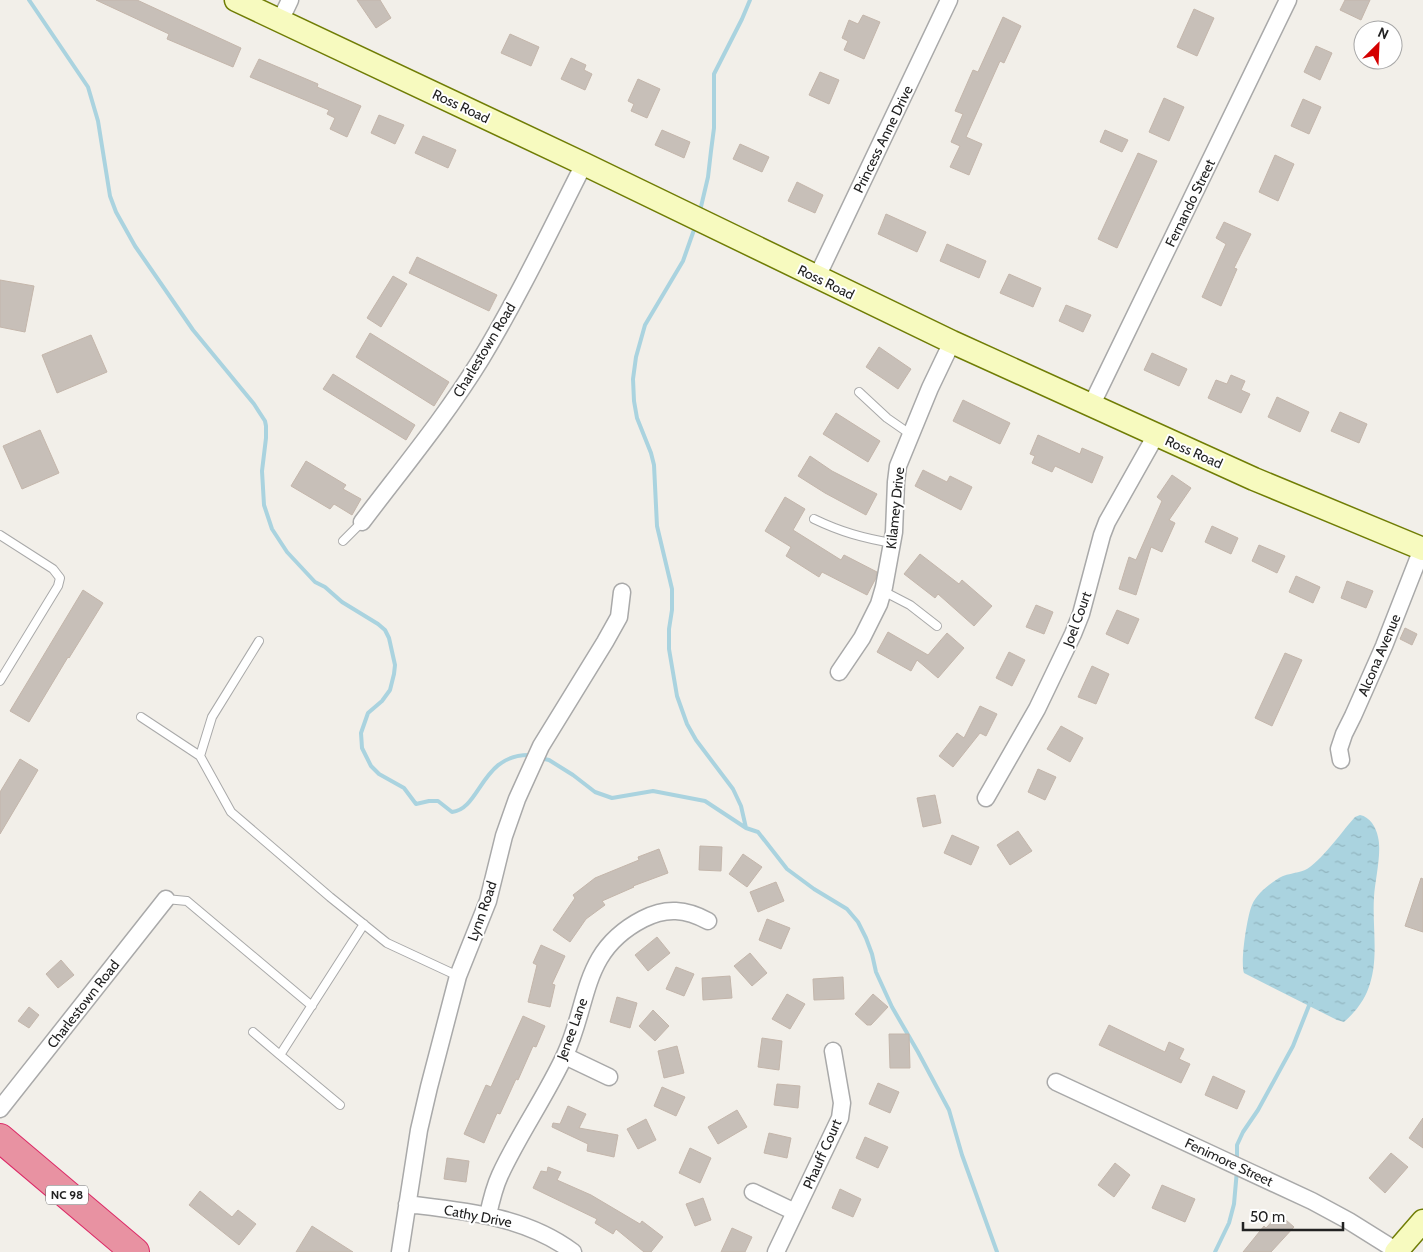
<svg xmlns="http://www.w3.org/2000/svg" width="1423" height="1252" viewBox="0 0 1423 1252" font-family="Cabin,sans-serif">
<defs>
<pattern id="water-ripples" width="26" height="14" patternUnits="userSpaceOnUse" patternTransform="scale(1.25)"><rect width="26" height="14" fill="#aad3df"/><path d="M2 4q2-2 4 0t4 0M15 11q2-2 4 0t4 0" fill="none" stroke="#92b5bf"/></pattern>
</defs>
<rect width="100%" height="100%" fill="#f2efe9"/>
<!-- water -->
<path fill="url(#water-ripples)" d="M1360,815C1370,817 1376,827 1378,837C1382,853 1375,880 1374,897C1372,929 1380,962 1367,992C1361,1005 1354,1013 1344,1022L1337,1020L1244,973C1240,963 1247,916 1252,905C1256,895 1267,886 1276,880C1285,873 1296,874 1305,870C1320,863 1343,830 1355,817Z"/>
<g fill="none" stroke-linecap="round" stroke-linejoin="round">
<!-- stream -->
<path stroke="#aad3df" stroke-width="4" d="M29,0L88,87L98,121L110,196L116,212L135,246L193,330L254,404L265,421L266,426V438L262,471L264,505L272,529L287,552L315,582L325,587L342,602L378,624L385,630L389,638L395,665L394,674L390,690L382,701L368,713L361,733L362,748L371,766L379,774L404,788L416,804L429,801H438L452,812C481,809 481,753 531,755
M700,211L708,177L711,151L714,128V74L742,19L750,0
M695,227L683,261L645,325L636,357L633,379L634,401L637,418L651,453L654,465L657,526L672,589V610L669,629V649L677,696L687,724L696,740L733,789L741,806L746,828
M540,758L549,760L573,775L595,792L612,798L653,791L705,801L746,828L758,832L787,869L814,889L847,909L858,922L866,938L872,954L876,972L892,1007L918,1052L949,1110L962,1155L997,1252
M1237,1161V1145L1243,1132L1258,1110L1293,1046L1310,1003
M1215,1252L1229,1223L1234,1204L1237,1170"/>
</g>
<!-- building -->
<path fill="#c7bfb8" stroke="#c4b6ab" d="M96,0H137L241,48L233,67L167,39L169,34Z
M357,0H380L391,18L376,28Z
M1345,0H1370L1361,20L1340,10Z
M1194,9L1214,18L1197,56L1177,47Z
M863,15L880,22L864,59L844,50L848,41L842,38L849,20L858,24Z
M1003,17L1021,26L1004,63L1000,61L966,137L982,144L969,175L950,167L960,146L951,142L963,114L955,111L973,70L978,72Z
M510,34L539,47L531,66L501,53Z
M1316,46L1332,53L1320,80L1304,72Z
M571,58L586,65L584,70L592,74L585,90L561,79Z
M259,59L318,84L317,87L361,106L347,137L330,129L335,118L327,114L329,110L250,77Z
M820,72L839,80L829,104L809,95Z
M638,79L660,89L647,118L631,111L634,104L628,101Z
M1164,98L1184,107L1169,141L1149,132Z
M1303,99L1321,107L1309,134L1291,126Z
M379,115L404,125L395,144L371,133Z
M662,130L690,142L684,158L655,145Z
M1105,130L1128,140L1122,152L1100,142Z
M423,136L456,150L448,168L415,153Z
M740,144L769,157L762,172L733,159Z
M1138,153L1157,161L1117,248L1098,239Z
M1275,155L1294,164L1278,201L1259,192Z
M797,182L823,195L815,213L788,201Z
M886,214L926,232L917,252L878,234Z
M1224,222L1251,234L1234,268L1237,269L1221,306L1202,297L1226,244L1216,238Z
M947,244L986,261L979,278L940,261Z
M417,257L497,295L489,311L409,273Z
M1009,274L1041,288L1033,307L1000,293Z
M393,276L407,284L381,327L367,318Z
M0,280L34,286L25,332L0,327Z
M1066,305L1091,315L1083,332L1059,321Z
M370,333L449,382L434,406L356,357Z
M91,335L107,372L57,393L42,355Z
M879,347L911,369L898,389L866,367Z
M1152,353L1187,369L1179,386L1144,370Z
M333,374L415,425L406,440L323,389Z
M1231,375L1245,381L1241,390L1250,394L1241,413L1208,398L1216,380L1227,384Z
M1277,397L1309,412L1300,432L1268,417Z
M963,400L1010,423L1000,444L953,421Z
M1340,412L1367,424L1359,443L1331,431Z
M836,413L880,441L868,462L823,434Z
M40,430L59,473L22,489L3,446Z
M1038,435L1080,454L1082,448L1103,457L1092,483L1055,466L1052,472L1032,463L1035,456L1030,454Z
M810,456L832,471L877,494L866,515L825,493L798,476Z
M306,461L346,485L343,489L361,499L352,515L334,504L330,509L291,486Z
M923,470L947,482L950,476L972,487L961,510L915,486Z
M1172,475L1191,488L1169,520L1175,523L1162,552L1151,547L1136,595L1119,589L1129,557L1136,560L1162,501L1157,497Z
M785,497L805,509L793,530L841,560L844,555L877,572L876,578L867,595L822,572L819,577L786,556L791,547L765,531Z
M1212,526L1238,538L1231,554L1205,542Z
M1259,545L1285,556L1277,573L1252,561Z
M920,554L959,584L962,580L992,606L974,626L938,594L935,598L904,574Z
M1296,576L1320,587L1313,603L1289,592Z
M1347,581L1373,591L1366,608L1341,598Z
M83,590L103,603L69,658L68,657L29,722L10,711Z
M1036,605L1053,612L1044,634L1026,627Z
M1117,610L1139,619L1128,644L1106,634Z
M1405,628L1417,634L1412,645L1400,639Z
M888,632L928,655L947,633L964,648L938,678L917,660L911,671L877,652Z
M1009,652L1025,660L1012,686L996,678Z
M1285,653L1302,660L1272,726L1255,718Z
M1092,666L1109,674L1096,704L1078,697Z
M980,706L997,714L986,736L980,733L953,767L939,756L957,733L964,738Z
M1061,726L1083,738L1070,762L1047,749Z
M20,759L38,770L0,834V792Z
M1038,769L1056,777L1045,800L1028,792Z
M935,795L941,823L923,827L917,798Z
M1018,831L1032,851L1010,865L997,845Z
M952,835L979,847L971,865L944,853Z
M700,846L722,847L721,871L699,870Z
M659,849L668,873L633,886L634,887L602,901L605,905L586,919L570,942L553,930L575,898L573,895L595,878L639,860L638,857Z
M743,854L762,867L747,887L729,874Z
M1421,878L1423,879V932L1405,926Z
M776,882L784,901L758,912L750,892Z
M767,919L790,928L781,949L759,940Z
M657,937L670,953L648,971L635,955Z
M541,945L565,956L552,984L555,985L550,1007L528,1002L537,965L533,963Z
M750,953L767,973L752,986L734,966Z
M61,960L74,975L58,988L46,974Z
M676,967L694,974L684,996L666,989Z
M730,976L732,998L703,1000L702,978Z
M843,977L844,999L814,1000L813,979Z
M787,994L805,1004L790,1029L772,1019Z
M873,994L888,1007L871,1025H867L855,1014Z
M617,997L637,1003L630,1028L610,1022Z
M29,1007L39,1015L29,1028L18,1021Z
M653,1010L669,1026L655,1041L639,1026Z
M523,1016L545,1026L536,1047L533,1046L518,1080L516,1079L500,1114L497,1113L484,1143L464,1134L486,1085L491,1087Z
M1109,1025L1165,1052L1169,1042L1184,1049L1179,1059L1190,1064L1181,1083L1099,1045Z
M889,1034H909L910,1068H890Z
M762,1038L782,1041L779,1070L758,1067Z
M677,1046L684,1073L664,1078L658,1051Z
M1213,1076L1245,1091L1237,1109L1205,1095Z
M878,1083L899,1092L890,1113L869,1104Z
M777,1084L800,1086L798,1108L774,1105Z
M662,1087L685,1097L676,1116L654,1106Z
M568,1106L586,1114L579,1128L618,1135L614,1157L587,1151L588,1144L552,1127L553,1123L560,1124Z
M737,1110L747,1127L718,1144L708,1127Z
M1423,1118V1148L1409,1138Z
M646,1119L656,1140L638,1149L627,1129Z
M769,1133L791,1138L787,1158L764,1153Z
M865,1137L888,1147L878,1168L856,1158Z
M690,1148L711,1158L700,1183L679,1173Z
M1391,1153L1408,1167L1385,1193L1369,1178Z
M447,1158L469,1161L466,1182L444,1179Z
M1115,1163L1130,1175L1114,1197L1098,1185Z
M548,1167L561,1172L557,1180L591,1195L640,1224L642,1221L663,1237L651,1252H644L616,1229L613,1234L595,1223L597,1219L533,1188L541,1171L547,1172Z
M1162,1185L1195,1199L1185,1222L1152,1208Z
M840,1189L861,1199L853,1217L832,1208Z
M200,1191L232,1217L238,1210L256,1224L239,1245L189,1205Z
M703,1198L711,1220L695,1226L686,1204Z
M1279,1214L1294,1227L1271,1252H1243L1264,1226L1266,1228Z
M312,1226L353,1252H296Z
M732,1228L752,1237L745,1252H721Z"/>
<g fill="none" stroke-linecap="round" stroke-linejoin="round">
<defs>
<path id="lane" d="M859,392L887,418L910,434
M814,519C841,532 863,538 892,543
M0,535L53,569L60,578L58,586L0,681
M343,541L362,522
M883,591L910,605L937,626
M259,641L212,717L200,756L231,812L330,897L387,943L458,976
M141,717L200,756
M166,899L187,901L312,1006
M253,1032L280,1055L364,924
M280,1055L340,1105"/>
<path id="street" d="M280,21L290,0
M817,277L949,0
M1091,406L1288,0
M362,522C402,469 446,416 481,359C519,296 551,229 584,164
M839,672L862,638L879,604L884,587L894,532L896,482L898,466L930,388L952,342
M1341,760L1339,749L1344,734L1353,716L1384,646L1422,549
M986,798L1037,709L1073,634L1081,614L1102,535L1107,522L1156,435
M565,1056L609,1077
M1056,1082L1312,1201L1349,1221L1397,1251
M0,1109L166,899
M753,1192L795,1212
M407,1204C465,1211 525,1216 573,1252
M488,1215C491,1201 494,1188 500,1175C519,1134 546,1096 565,1055C590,1001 581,951 643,919C666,907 686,909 708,921
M400,1252L419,1130L429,1087L458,976L488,901L504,836L517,799L541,746L605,642L619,617L622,592
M776,1252L840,1118L842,1103L833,1051"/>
<path id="secondary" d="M236,0L584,164L952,342L1254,479L1423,549
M1396,1252L1423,1221"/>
<path id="highway" d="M0,1138L135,1252"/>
</defs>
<!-- lane casing -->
<use href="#lane" stroke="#a9a9a9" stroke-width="10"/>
<!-- street casing -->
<use href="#street" stroke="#a9a9a9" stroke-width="19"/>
<!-- secondary casing -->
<use href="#secondary" stroke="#707d05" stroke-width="25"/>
<!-- highway casing -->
<use href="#highway" stroke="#dc2a67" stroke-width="30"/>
<!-- lane -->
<use href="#lane" stroke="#fff" stroke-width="8"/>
<!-- street -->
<use href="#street" stroke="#fff" stroke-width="16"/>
<!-- secondary -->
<use href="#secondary" stroke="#f7fabf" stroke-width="22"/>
<!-- highway -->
<use href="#highway" stroke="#e892a2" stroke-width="28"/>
</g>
<g text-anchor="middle" stroke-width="4" stroke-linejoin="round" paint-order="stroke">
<!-- shield labels -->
<rect fill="#fff" stroke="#646464" stroke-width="1" x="46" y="1185.5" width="42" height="19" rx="4"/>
<g font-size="12" font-weight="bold" fill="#222">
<text x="67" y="1199">NC 98</text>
</g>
<!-- street labels -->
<g font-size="14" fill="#222" stroke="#fff">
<text transform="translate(461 106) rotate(25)" y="5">Ross Road</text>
<text transform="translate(883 139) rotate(-64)" y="5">Princess Anne Drive</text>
<text transform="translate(1190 203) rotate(-64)" y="5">Fernando Street</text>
<text transform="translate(826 282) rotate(26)" y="5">Ross Road</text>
<text transform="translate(484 350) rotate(-59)" y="5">Charlestown Road</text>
<text transform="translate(1194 452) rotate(24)" y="5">Ross Road</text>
<text transform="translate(895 508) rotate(-84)" y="5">Kilamey Drive</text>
<text transform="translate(1077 619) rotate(-70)" y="5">Joel Court</text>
<text transform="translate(1379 655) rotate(-67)" y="5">Alcona Avenue</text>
<text transform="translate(482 911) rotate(-71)" y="5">Lynn Road</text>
<text transform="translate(83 1004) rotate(-52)" y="5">Charlestown Road</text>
<text transform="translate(572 1029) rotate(-70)" y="5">Jenee Lane</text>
<text transform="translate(822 1154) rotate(-66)" y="5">Phauff Court</text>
<text transform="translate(1229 1162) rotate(25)" y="5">Fenimore Street</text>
<text transform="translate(478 1216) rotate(11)" y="5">Cathy Drive</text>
</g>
</g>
<!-- north arrow -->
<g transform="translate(1378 45) rotate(24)"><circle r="24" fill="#ffffff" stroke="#a7a7a7"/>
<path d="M0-4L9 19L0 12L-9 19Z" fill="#d40000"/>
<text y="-8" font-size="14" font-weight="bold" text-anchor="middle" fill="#222222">N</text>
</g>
<!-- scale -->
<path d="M1243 1222v8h100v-8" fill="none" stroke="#222222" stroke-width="2.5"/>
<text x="1250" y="1222" font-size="15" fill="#222222" stroke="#ffffff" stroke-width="4" paint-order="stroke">50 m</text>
</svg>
